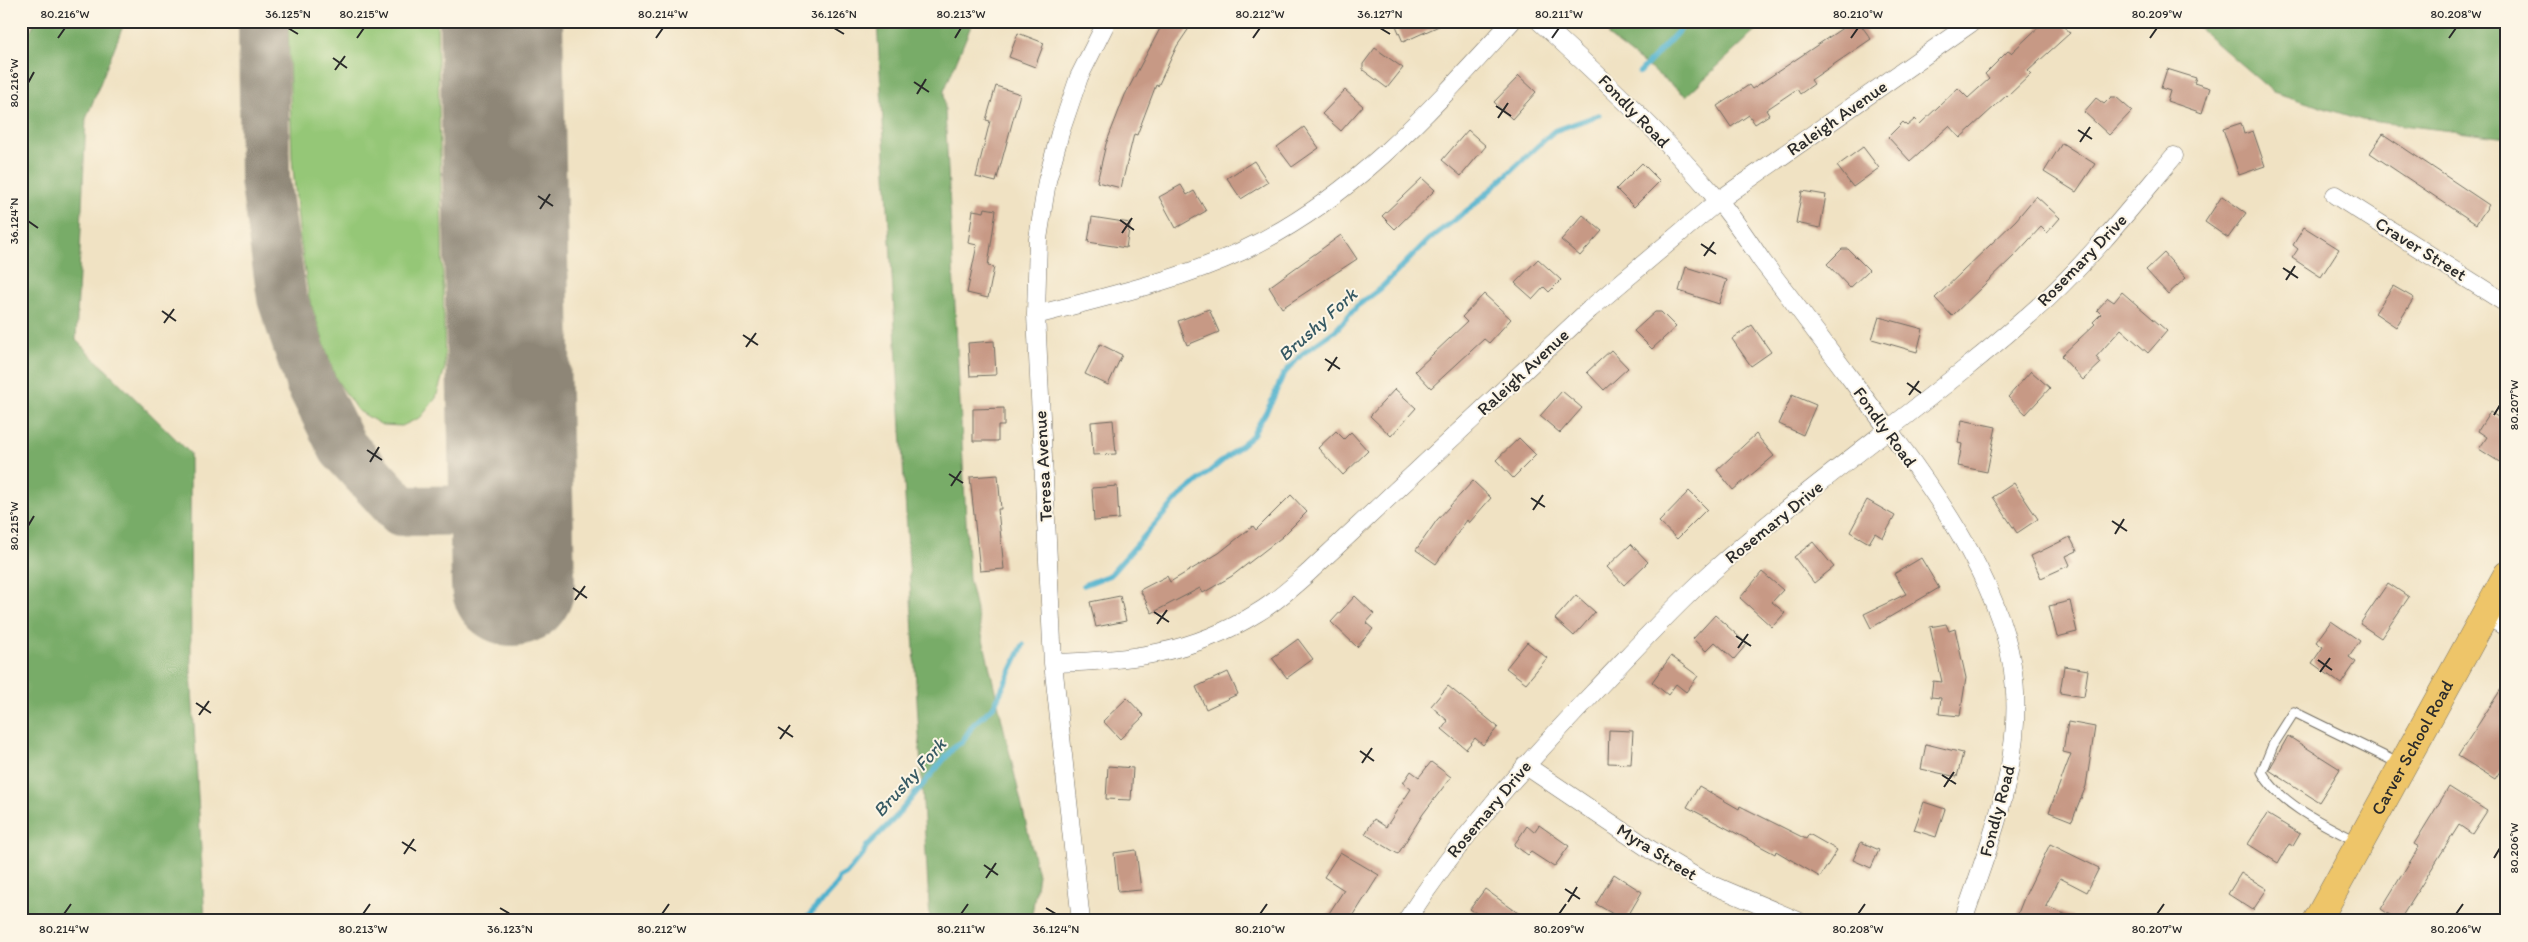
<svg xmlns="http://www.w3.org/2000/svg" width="2528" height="942" viewBox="0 0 2528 942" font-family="Itim,sans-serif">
<rect width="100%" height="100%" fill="#fcf5e5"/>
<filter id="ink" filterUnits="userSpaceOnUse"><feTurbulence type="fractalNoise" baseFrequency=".02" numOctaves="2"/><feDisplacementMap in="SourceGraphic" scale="10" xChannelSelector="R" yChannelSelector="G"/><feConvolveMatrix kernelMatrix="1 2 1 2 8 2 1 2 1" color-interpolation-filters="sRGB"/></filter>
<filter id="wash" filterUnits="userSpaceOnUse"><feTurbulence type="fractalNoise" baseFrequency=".0096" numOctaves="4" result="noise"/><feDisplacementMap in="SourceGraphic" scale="20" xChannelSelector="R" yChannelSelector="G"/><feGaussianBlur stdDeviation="1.12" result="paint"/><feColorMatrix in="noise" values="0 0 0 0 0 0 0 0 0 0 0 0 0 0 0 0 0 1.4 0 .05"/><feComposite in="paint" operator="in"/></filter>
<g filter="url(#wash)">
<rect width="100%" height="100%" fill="#f0e2c3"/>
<!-- green -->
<path fill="#95c777" stroke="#607951" d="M288,21H437L445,368L436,398L421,417L402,426L382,425L357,410L336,379L309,298L300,239L292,158Z"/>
<!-- forest -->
<path fill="#78ac68" stroke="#526c4a" d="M36,21H125L86,119L76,340L190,453L191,671L205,921H21V46Z
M877,21H973L944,91L969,579L1038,875L1031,921H930Z
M1620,21H1766L1686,96L1608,36Z
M2191,21H2507V138L2362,120L2273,92Z"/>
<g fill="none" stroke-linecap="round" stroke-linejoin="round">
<!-- stream -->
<path stroke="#4eb1cd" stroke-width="5.5" d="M1640,72L1688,21
M1084,585L1110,575L1179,497L1252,436L1271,403L1283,375L1302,354L1336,330L1357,306L1380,289L1428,240L1473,206L1554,131L1599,115
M804,921L837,884L839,878L846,874L863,854L866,847L895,818L955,746L962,742L973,725L994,706L1023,645"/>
<!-- taxiway -->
<path stroke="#8e8677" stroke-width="50" d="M263,21L265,179L282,298L310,382L343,448L401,511L512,510"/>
<!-- runway -->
<path stroke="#8e8677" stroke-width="124" d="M501,21L513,584"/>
</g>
<g id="blocks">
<!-- building -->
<path fill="#c79985" d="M1164,21H1194L1177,46L1158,86L1156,85L1137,135L1134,134L1121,188L1097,182L1106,144L1125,95Z
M1394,21H1450L1403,42Z
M1853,21H1858L1871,39L1811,80L1814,84L1800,94L1797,89L1766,110L1769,115L1755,124L1749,115L1731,127L1717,106L1749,85L1752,89Z
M2045,21H2060L2070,33L2028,71L2031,74L2007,97L2006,96L1960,138L1949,126L1910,161L1888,137L1903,122L1907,126L1915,119L1920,124L1958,88L1968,98L1989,79L1985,74L2008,51L2011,53Z
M1018,33L1044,43L1035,67L1009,57Z
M1375,48L1403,68L1387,88L1363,70V64Z
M2167,69L2196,78L2194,83L2210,88L2202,113L2167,101L2170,91L2161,88Z
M1519,76L1536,92L1512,119L1494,102Z
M996,86L1020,94L996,182L976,177L990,121L986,120Z
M1345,90L1363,106L1341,131L1322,114Z
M2111,97H2116L2132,111L2109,135L2084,112L2096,98L2104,104Z
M2241,123L2244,134L2253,131L2265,166L2239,175L2223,129Z
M1304,127L1319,148L1292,167L1277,147Z
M1468,130L1486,146L1461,176L1442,160Z
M2383,134L2489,205L2476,224L2370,153Z
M2062,143L2095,164L2076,192L2044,172Z
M1863,147L1879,168L1853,187L1837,166Z
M1254,161L1268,182L1241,199L1227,178Z
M1642,163L1660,181L1634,207L1616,189Z
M1422,178L1435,190L1395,229L1382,216Z
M1181,185L1187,195L1194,191L1206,211L1176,228L1159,197Z
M1802,191L1826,195L1820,228L1796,223Z
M2036,196L2060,218L2047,233L2041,227L2015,255L1952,316L1935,298L2016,220Z
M2222,196L2246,213L2228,238L2205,222Z
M985,208L996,210L988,266L994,267L988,298L967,293L977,245L968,243L973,210L984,212Z
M1583,215L1602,231L1580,256L1561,240Z
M1092,217L1130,223L1126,248L1088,242Z
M2304,227L2339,249L2321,277L2292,258L2298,249L2293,245Z
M1341,235L1357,259L1282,308L1269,287Z
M1842,249H1848L1869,270L1850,288L1827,264Z
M2164,253L2186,278L2168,294L2146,270Z
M1538,259L1561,280L1549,292L1544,287L1533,299L1515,283Z
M1686,267L1727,280L1719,304L1679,291Z
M2393,286L2414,298L2396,327L2375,313Z
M2122,292L2167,331L2148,353L2121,329L2096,357L2101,363L2083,380L2061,356L2095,324L2093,322L2101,314L2097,310L2108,298L2114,302Z
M1484,294L1511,319L1489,343L1484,339L1431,388L1415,371L1467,322L1462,317Z
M1209,309L1219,332L1187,345L1178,321Z
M1655,312H1661L1676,327L1652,349L1634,331Z
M1879,317L1923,329L1917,352L1872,339Z
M1752,325L1771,352L1751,366L1732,339Z
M994,341L996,375L970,376L968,343Z
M1100,344L1122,355L1108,385L1085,374Z
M1611,350L1628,368L1604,390L1587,372Z
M2031,371L2050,388L2026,414L2008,397Z
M1395,389L1416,408L1391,436L1370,416Z
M1562,391L1582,408L1560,433L1540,416Z
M1792,395L1816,405L1803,435L1779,424Z
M1004,408V426H998V441H973V409Z
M2490,412L2507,423V453L2501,463L2479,449L2487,437L2478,431Z
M1113,420L1116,454L1093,455L1091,422Z
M1962,420L1996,427L1987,472L1958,466L1962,444L1958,443Z
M1336,431L1344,439L1351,432L1368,451L1343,475L1318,448Z
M1756,434L1774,456L1733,490L1717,470Z
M1519,438L1536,455L1513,478L1496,460Z
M998,475L1001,509H998L1004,569L980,571L970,477Z
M1473,481L1491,498L1469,523L1467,520L1436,564L1416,550L1437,520Z
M2014,483L2038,519L2017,533L1993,497Z
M1117,486L1119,519L1094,521L1092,488Z
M1689,491L1707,509L1677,539L1659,522Z
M1291,495L1307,512L1282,537L1232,576L1203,593L1200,588L1152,613L1140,590L1167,576L1170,582L1219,553L1253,526L1256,530Z
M1867,500L1895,516L1883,538L1875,533L1869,543L1850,532Z
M2070,537L2077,551L2066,556L2070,565L2041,578L2031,556Z
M1813,542L1834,567L1814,583L1794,557Z
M1631,544L1648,562L1624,585L1607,567Z
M1921,558L1939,588L1871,628L1864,614L1906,594L1894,574Z
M1762,572L1783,590L1772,602L1785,613L1772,627L1740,598Z
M2388,583L2409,597L2381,638L2360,624Z
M1576,595L1595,612L1574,636L1555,619Z
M1120,596L1126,621L1096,627L1090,602Z
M1355,596L1374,614L1366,623L1373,629L1357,647L1331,622Z
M2070,601L2077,632L2057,637L2049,606Z
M1715,615L1747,644L1734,659L1715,642L1706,651L1693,639Z
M2331,621L2360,641L2349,657L2356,662L2341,684L2312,663L2323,647L2316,642Z
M1946,624L1949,631L1955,629L1966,678L1960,716L1939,714L1941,698L1931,697L1933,681L1942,682L1930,627Z
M1298,639L1313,659L1287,678L1272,658Z
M1527,642L1547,658L1526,683L1506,668Z
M1671,656L1698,676L1686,692L1676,684L1668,695L1652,682Z
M2064,666L2088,670L2084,697L2060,693Z
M1228,672L1238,694L1206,709L1196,687Z
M2507,680V760L2495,779L2458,756Z
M1448,686L1498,727L1483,745L1475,738L1466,749L1442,729L1448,721L1431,706Z
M1127,698L1144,716L1120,739L1103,721Z
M2068,722L2095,727L2086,786L2072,821L2049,812L2071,754L2063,752Z
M1609,730L1633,731L1631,764L1608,763Z
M2288,736L2340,769L2319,802L2269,770Z
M1926,744L1963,753L1957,777L1921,769Z
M1431,762L1451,777L1423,814L1398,854L1365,834L1374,819L1386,827L1411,789L1403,783L1411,771L1419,777Z
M1108,766L1133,768L1131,800L1106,799Z
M1699,786L1739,809L1740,806L1806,839L1809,834L1837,850L1820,877L1776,851L1775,854L1687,807Z
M2449,787L2487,811L2472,834L2459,825L2399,921L2381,909L2419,847L2414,844Z
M1924,802L1945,809L1936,837L1914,830Z
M2267,814L2300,834L2293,846L2289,844L2278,863L2248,844Z
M1539,825L1569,846L1554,867L1531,852L1528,855L1514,845L1527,826L1534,832Z
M1861,842L1879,850L1871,868L1853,860Z
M2050,844L2099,868L2087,892L2060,878L2046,906L2080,921H2015L2024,898Z
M1136,850L1141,890L1118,892L1114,853Z
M1340,852L1379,875L1350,921H1324L1344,890L1324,877Z
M2241,873L2267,889L2253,910L2228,894Z
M1614,874L1642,892L1625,921L1596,904Z
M1485,889L1529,921H1487L1470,909Z"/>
</g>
</g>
<g filter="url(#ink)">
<use href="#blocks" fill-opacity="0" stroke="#706b60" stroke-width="1"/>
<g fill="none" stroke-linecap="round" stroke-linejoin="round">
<defs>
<path id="service" d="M2358,842C2327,826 2279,804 2262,772L2273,745L2294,712L2400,764"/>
<path id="minor" d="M1539,21C1602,78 1663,135 1718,200C1734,219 1748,240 1762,261C1794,302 1825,344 1856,386C1915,466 1995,564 2012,665C2027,753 1991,839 1963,921
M2335,195L2507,304
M1036,315C1105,297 1177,281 1242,251C1352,200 1432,109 1512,21
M2485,614L2507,628
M1053,663C1127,661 1192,654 1257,613C1276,602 1292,587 1308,573L1590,309L1718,201L1974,21
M1525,765L1651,850L1701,880L1798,921
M1081,921L1053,663L1036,315L1038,239L1047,181L1060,133L1079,77L1107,21
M1406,921C1461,835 1523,767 1593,693C1632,652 1670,610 1712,572C1820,476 1940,396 2047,299C2094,255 2133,205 2174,156"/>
<g id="primary">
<path id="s1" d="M2317,921L2507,575"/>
</g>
</defs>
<!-- service casing -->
<use href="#service" stroke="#706b60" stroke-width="11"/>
<!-- minor casing -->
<use href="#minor" stroke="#706b60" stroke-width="19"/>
<!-- primary casing -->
<use href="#primary" stroke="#706b60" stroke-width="29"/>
<!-- service -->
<use href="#service" stroke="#fff" stroke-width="9"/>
<!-- minor -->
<use href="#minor" stroke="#fff" stroke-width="18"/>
<!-- primary -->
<use href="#primary" stroke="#eec569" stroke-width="28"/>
</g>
</g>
<!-- ticks -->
<path fill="none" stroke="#2b2b2b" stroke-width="2" d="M288,28L298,34M834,28L844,34M1380,28L1390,34M58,38L65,28M357,38L364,28M656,38L663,28M955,38L961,28M1253,38L1260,28M1552,38L1559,28M1851,38L1858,28M2150,38L2157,28M2449,38L2456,28M333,58L347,68M335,70L345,56M914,82L929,92M28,83L34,72M917,94L926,79M1496,106L1511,116M1498,118L1508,103M2078,130L2092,139M2080,142L2090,127M538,196L553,206M540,209L550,194M1120,220L1134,230M28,221L38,228M1122,233L1132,218M1701,244L1716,254M1704,256L1714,242M2283,268L2298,278M2286,280L2295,266M162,311L176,321M164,323L174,309M743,335L758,345M746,347L756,333M1325,359L1340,369M1328,371L1337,357M1907,383L1921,393M1909,395L1919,381M2494,415L2500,405M367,450L382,460M370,462L379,447M949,474L963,483M951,486L961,471M1531,498L1545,507M1533,510L1543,495M2112,521L2127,531M28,526L34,516M2115,534L2124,519M573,588L587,598M575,600L585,586M1154,612L1169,622M1157,624L1167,610M1736,636L1751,646M1738,648L1748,634M2318,660L2332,670M2320,672L2330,658M196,703L211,713M199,715L209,701M778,727L793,737M780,739L790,725M1360,751L1374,761M1362,763L1372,748M1942,775L1956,784M1944,787L1954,772M402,842L416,851M404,854L414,839M2494,858L2500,848M984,865L998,875M986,878L996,863M1565,889L1580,899M1568,902L1577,887M500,908L510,914M1046,908L1056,914M64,914L71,904M363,914L370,904M662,914L669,904M961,914L968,904M1260,914L1267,904M1559,914L1566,904M1858,914L1865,904M2157,914L2164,904M2456,914L2463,904"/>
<g text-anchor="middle" stroke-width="4" stroke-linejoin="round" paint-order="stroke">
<!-- street labels -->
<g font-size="18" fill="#2b2b2b" stroke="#fcf5e5">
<text transform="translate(1634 111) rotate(46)" y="6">Fondly Road</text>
<text transform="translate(1837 118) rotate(-35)" y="6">Raleigh Avenue</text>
<text transform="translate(2421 249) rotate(32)" y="6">Craver Street</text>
<text transform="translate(2082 260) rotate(-46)" y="6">Rosemary Drive</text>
<text transform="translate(1523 372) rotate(-43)" y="6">Raleigh Avenue</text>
<text transform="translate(1885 427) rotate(54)" y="6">Fondly Road</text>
<text transform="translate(1043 466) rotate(-93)" y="6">Teresa Avenue</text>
<text transform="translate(1774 522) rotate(-39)" y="6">Rosemary Drive</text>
<text dy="6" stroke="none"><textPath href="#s1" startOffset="198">Carver School Road</textPath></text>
<text transform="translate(1489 809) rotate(-50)" y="6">Rosemary Drive</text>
<text transform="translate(1997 811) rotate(-75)" y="6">Fondly Road</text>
<text transform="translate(1657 852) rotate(32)" y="6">Myra Street</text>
</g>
<!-- water labels -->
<g font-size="19" font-style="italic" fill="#375a64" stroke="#fcf5e5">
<text transform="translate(1317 324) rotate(-42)" y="7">Brushy Fork</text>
<text transform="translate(909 777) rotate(-48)" y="7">Brushy Fork</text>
</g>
</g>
<!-- margin -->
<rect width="2528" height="942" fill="none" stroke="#fcf5e5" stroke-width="55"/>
<rect x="28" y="28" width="2472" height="886" fill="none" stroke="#2b2b2b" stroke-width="2"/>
<g font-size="12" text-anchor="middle" fill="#2b2b2b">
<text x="65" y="18">80.216°W</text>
<text x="288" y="18">36.125°N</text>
<text x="364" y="18">80.215°W</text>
<text x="663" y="18">80.214°W</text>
<text x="834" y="18">36.126°N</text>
<text x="961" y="18">80.213°W</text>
<text x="1260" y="18">80.212°W</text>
<text x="1380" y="18">36.127°N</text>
<text x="1559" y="18">80.211°W</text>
<text x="1858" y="18">80.210°W</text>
<text x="2157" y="18">80.209°W</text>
<text x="2456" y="18">80.208°W</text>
<text transform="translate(14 83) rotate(-90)" y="4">80.216°W</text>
<text transform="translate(14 221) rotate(-90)" y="4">36.124°N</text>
<text transform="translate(2514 405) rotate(-90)" y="4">80.207°W</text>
<text transform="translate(14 526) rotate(-90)" y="4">80.215°W</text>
<text transform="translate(2514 848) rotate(-90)" y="4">80.206°W</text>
<text x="64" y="933">80.214°W</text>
<text x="363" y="933">80.213°W</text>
<text x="510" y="933">36.123°N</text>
<text x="662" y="933">80.212°W</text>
<text x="961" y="933">80.211°W</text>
<text x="1056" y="933">36.124°N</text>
<text x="1260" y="933">80.210°W</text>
<text x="1559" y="933">80.209°W</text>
<text x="1858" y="933">80.208°W</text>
<text x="2157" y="933">80.207°W</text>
<text x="2456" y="933">80.206°W</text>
</g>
</svg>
